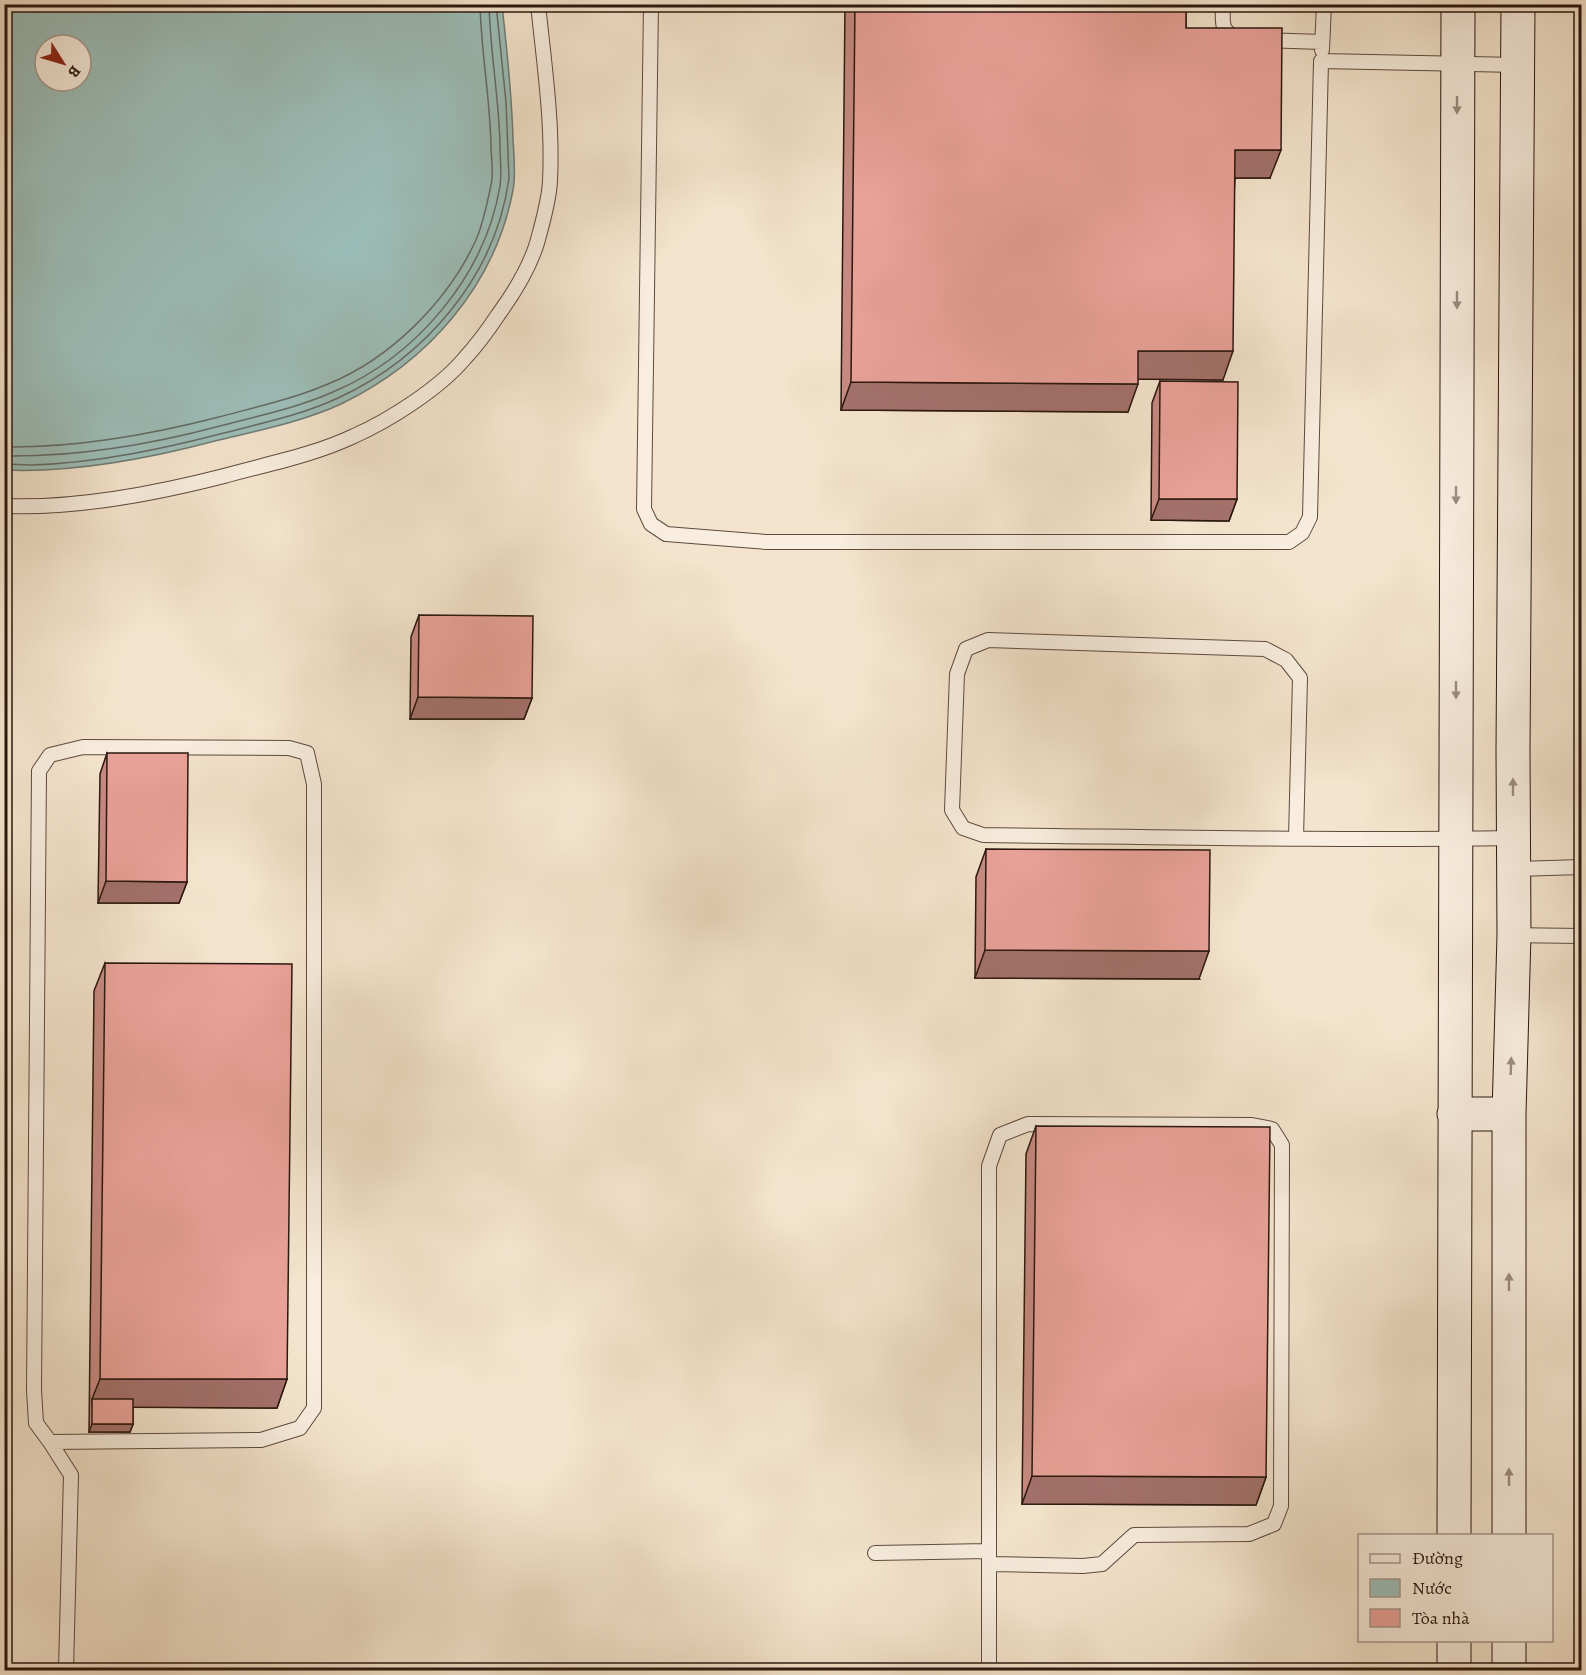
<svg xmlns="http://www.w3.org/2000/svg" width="1586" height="1675" viewBox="0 0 1586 1675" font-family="Alegreya,serif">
<rect width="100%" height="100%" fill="#f4e4cd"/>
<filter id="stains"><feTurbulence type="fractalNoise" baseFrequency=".00333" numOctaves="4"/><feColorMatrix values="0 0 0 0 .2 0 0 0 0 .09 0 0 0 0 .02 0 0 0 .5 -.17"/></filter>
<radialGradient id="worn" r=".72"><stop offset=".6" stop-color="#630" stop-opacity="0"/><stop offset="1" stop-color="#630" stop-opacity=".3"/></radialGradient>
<!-- water -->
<path fill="#9cbeb9" stroke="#6f7b75" stroke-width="1.5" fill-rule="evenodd" d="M5,4L502,5C507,50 512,95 513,140C514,156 516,174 513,190C495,286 428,362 341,404C302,422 256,431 215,441C147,459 75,473 5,470ZM45,45H81V81H45Z"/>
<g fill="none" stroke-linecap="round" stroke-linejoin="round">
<!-- shore -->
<path stroke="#646a64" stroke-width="1.5" d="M4,447C78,448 149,435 219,417C256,407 293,399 328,384C390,359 447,302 475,242C483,225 487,204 491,185C494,172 491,158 491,145C490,98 481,51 480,4
M4,456C78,457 149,445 220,426C257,416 297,408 333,392C416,357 485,276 500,186C502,172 500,158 500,145C499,98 490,51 489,4
M4,464C14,464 23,465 32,465C97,463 162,449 224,433C262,423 302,415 338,398C425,358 496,276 509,178L506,102L496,4"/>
<defs>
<path id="lane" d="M651,4L644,509L651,524L666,534L766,542H1289L1302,533L1310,517L1321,61L1518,65
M1223,4C1223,22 1219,32 1239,38
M1264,40L1322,42
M1322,50L1324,4
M4,506C77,509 154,494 224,476C267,464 314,455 354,436C390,420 440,388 465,358C477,345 488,330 498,315C514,293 529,269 537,243C542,224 549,202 550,181C553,122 544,63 538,4
M83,747L289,748L307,753L314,784V1408L300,1428L261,1440L50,1442L36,1423L34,1390L39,771L50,755Z
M1296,838L1300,678L1286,660L1265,649L988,640L966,649L957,674L952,810L963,828L983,835C1160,837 1337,841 1513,838
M1513,869L1582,867
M1514,935L1582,936
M1028,1124L1252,1125L1272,1129L1282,1145L1281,1506L1274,1524L1249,1534L1134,1535L1102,1564L1083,1566L989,1564V1166L1000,1135Z
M50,1442L71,1475L66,1670
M875,1553L988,1551
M989,1564V1670"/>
<path id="secondary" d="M1454,1114H1509
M1454,1536L1458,4
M1509,1536V1114L1514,935L1513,751L1518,4
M1454,1670V1640
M1509,1670V1640"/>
</defs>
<!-- lane casing -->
<use href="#lane" stroke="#5d4a3e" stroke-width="16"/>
<!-- secondary casing -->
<use href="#secondary" stroke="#2b170e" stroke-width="35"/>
<!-- lane -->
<use href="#lane" stroke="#f8edde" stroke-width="14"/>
<!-- secondary -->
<use href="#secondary" stroke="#f8edde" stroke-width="33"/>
</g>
<!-- wall -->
<path fill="#c88b84" stroke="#2b170e" stroke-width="1.5" d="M845,4H1186V28L1270,178H1235L1223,380L1138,379L1128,412L841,410Z
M1160,381L1237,499L1229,521L1151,520L1152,403Z
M419,615L532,698L524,719H410L411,637Z
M107,753L187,882L179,903H98L100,774Z
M986,849L1199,979L975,978L976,877Z
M105,963L287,1379L277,1408L133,1407V1424L130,1432H89L94,991Z
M1036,1126L1266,1477L1256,1505L1022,1504L1026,1154Z"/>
<!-- shaded-wall -->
<path fill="#a3716b" stroke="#2b170e" stroke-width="1.5" d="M1235,150H1281L1270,178H1225Z
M1138,351H1233L1223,380L1128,379Z
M851,382L1138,384L1128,412L841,410Z
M1159,499H1237L1229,521L1151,520Z
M418,697L532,698L524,719H410Z
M106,881L187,882L179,903H98Z
M985,950L1209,951L1199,979L975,978Z
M100,1379H287L277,1408L92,1407V1399Z
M92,1424H133L130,1432H89Z
M1032,1476L1266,1477L1256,1505L1022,1504Z"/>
<!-- building -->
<path fill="#e9a299" stroke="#2b170e" stroke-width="1.5" d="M855,4H1186V28H1282L1281,150H1235L1233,351H1138V384L851,382Z
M1160,381L1238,382L1237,499H1159Z
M419,615L533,616L532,698L418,697Z
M107,753H188L187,882L106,881Z
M986,849L1210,850L1209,951L985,950Z
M105,963L292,964L287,1379H100Z
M1036,1126L1270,1127L1266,1477L1032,1476Z
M92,1399H133V1424H92Z"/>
<!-- one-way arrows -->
<defs><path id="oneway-solid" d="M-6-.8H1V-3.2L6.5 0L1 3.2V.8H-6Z" transform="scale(1.5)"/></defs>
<g fill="#9c8d80">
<use href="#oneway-solid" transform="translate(1457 105) rotate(90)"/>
<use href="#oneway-solid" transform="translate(1457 300) rotate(90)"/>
<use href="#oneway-solid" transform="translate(1456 495) rotate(90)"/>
<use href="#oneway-solid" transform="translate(1456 690) rotate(90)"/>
<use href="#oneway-solid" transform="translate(1513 787) rotate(-90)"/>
<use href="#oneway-solid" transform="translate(1511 1066) rotate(-88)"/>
<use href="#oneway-solid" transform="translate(1509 1282) rotate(-90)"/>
<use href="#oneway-solid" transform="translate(1509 1477) rotate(-90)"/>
</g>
<!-- margin -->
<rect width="1586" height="1675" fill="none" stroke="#f4e4cd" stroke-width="24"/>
<rect x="6" y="6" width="1574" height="1663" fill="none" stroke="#2b170e" stroke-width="3"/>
<rect x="12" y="12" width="1562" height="1651" fill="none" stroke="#2b170e" stroke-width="1.5"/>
<!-- legend -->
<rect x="1358" y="1534" width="195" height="108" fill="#f8edde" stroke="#a6978b" stroke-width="1.5"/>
<rect x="1370" y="1554" width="30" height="9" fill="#f8edde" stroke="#a6978b" stroke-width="1.5"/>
<text x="1412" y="1564" font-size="18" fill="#2b170e">Đường</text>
<rect x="1370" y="1579" width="30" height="18" fill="#9cbeb9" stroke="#a6978b" stroke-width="1.5"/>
<text x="1412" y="1594" font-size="18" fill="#2b170e">Nước</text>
<rect x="1370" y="1609" width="30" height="18" fill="#e9a299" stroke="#a6978b" stroke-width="1.5"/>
<text x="1412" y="1624" font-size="18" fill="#2b170e">Tòa nhà</text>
<!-- north arrow -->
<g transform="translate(63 63) rotate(127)"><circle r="28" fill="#f8edde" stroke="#a6978b" stroke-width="1.5"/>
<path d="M0-4.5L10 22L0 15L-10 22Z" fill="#8f2418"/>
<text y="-9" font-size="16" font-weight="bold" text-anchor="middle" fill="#2b170e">B</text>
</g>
<rect width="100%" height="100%" filter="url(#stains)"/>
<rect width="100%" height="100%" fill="url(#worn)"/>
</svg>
